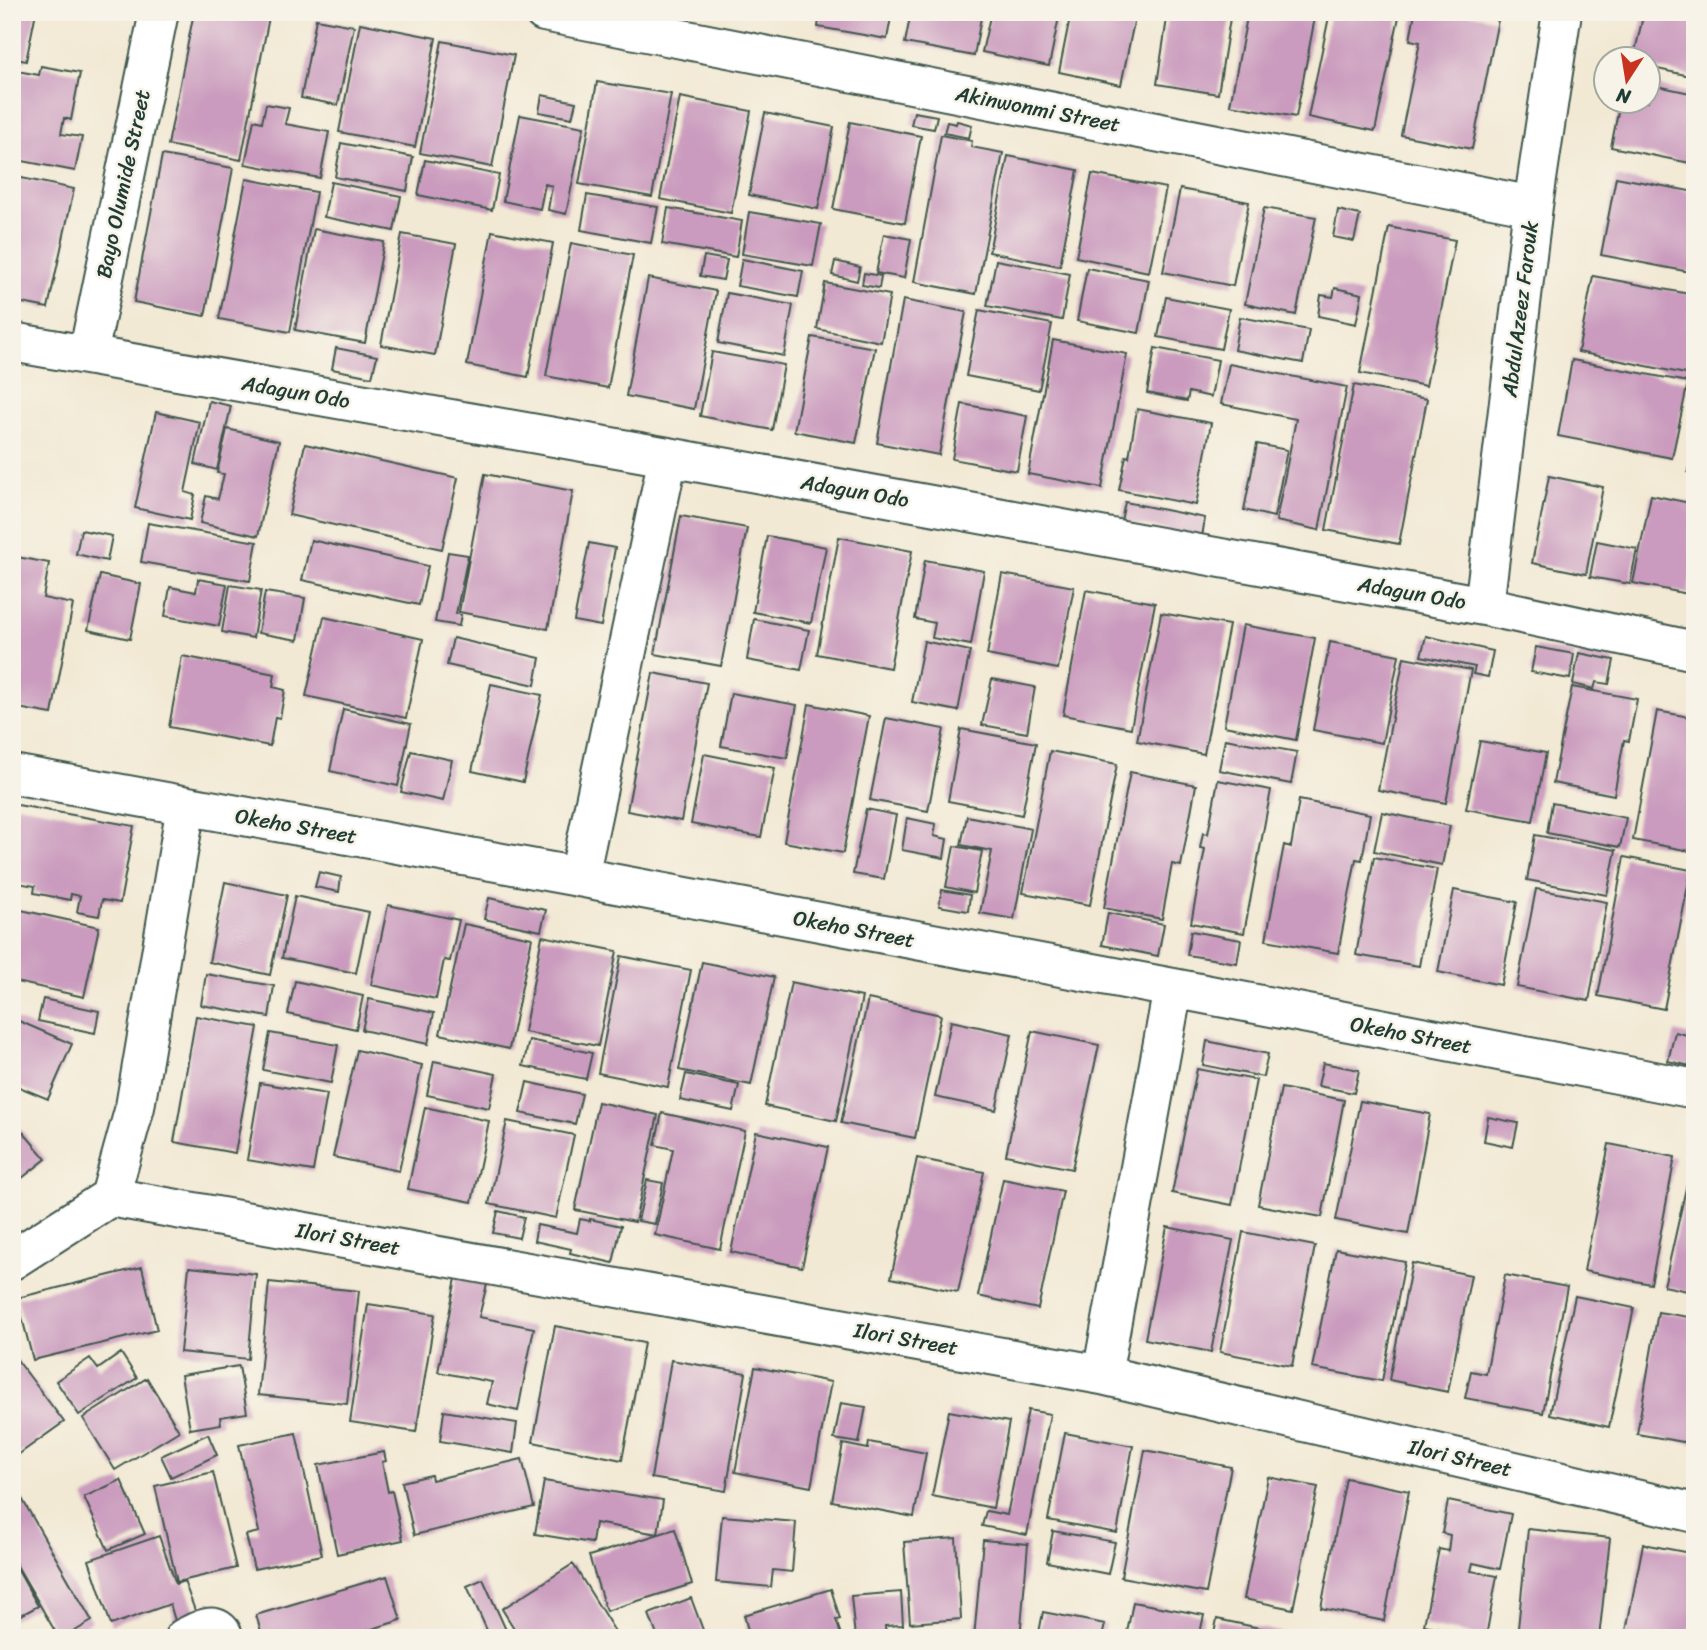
<svg xmlns="http://www.w3.org/2000/svg" width="1707" height="1650" viewBox="0 0 1707 1650" font-family="Sriracha,sans-serif">
<rect width="100%" height="100%" fill="#f7f3e8"/>
<filter id="ink" filterUnits="userSpaceOnUse"><feTurbulence type="fractalNoise" baseFrequency=".0143" numOctaves="2"/><feDisplacementMap in="SourceGraphic" scale="14" xChannelSelector="R" yChannelSelector="G"/><feConvolveMatrix kernelMatrix="1 2 1 2 8 2 1 2 1" color-interpolation-filters="sRGB"/></filter>
<filter id="wash" filterUnits="userSpaceOnUse"><feTurbulence type="fractalNoise" baseFrequency=".00686" numOctaves="4" result="noise"/><feDisplacementMap in="SourceGraphic" scale="28" xChannelSelector="R" yChannelSelector="G"/><feGaussianBlur stdDeviation="1.57" result="paint"/><feColorMatrix in="noise" values="0 0 0 0 0 0 0 0 0 0 0 0 0 0 0 0 0 1.4 0 .05"/><feComposite in="paint" operator="in"/></filter>
<g filter="url(#wash)">
<rect width="100%" height="100%" fill="#f2e9d4"/>
<g id="blocks">
<!-- building -->
<path fill="#ca9bbe" d="M12,12H36L26,61L12,58Z
M194,12H270L241,160L168,145Z
M820,12H892L887,39L818,27Z
M911,12H982L974,56L905,43Z
M991,12H1060L1049,66L982,52Z
M1071,12H1136L1121,85L1059,72Z
M1168,12H1231L1218,94L1157,84Z
M1248,12H1316L1296,117L1230,105Z
M1330,12H1400L1375,131L1308,117Z
M1415,12H1462L1498,20L1472,149L1401,135L1420,42L1410,40Z
M1644,12H1695V77L1648,67V60H1633Z
M316,19L354,26L338,105L301,98Z
M360,23L436,38L415,147L339,132Z
M442,41L514,55L492,167L420,153Z
M41,66L80,73L71,120L64,118L61,134L82,137L75,171L12,159V70L39,75Z
M597,82L671,94L652,197L579,184Z
M1648,84L1695,94V164L1611,147L1620,102H1648Z
M542,95L576,102L572,118L539,112Z
M680,97L751,111L731,213L660,199Z
M266,104L289,108L285,124L329,132L320,178L245,164L254,120L262,122Z
M914,112L937,116L934,129L911,125Z
M765,113L834,127L818,209L749,195Z
M520,115L584,127L566,214L548,210L552,186L545,184L540,209L503,201Z
M957,121L972,125L969,138L944,133L947,122L956,124Z
M850,122L921,136L905,223L833,209Z
M941,135L972,141L971,147L1003,153L976,294L914,282Z
M341,143L413,157L407,191L335,177Z
M162,155L233,168L205,316L134,302Z
M1008,156L1078,170L1060,266L989,252Z
M425,160L499,175L492,210L418,195Z
M1092,174L1166,188L1149,272L1076,257Z
M12,176L74,189L48,308L12,301Z
M1616,177L1695,192V273L1601,255Z
M246,179L316,192L290,332L219,319Z
M331,182L401,196L394,231L324,217Z
M1180,189L1249,202L1233,286L1163,272Z
M587,195L658,207L651,243L581,230Z
M668,208L742,221L736,257L662,244Z
M1264,208L1316,217L1296,315L1245,304Z
M1338,210L1360,215L1354,241L1333,237Z
M749,212L821,224L813,266L742,254Z
M1389,227L1455,240L1426,386L1360,373Z
M314,229L384,242L365,343L295,330Z
M492,231L553,243L528,377L467,365Z
M402,234L456,244L435,355L381,345Z
M884,234L911,239L904,278L876,273Z
M571,243L633,255L608,388L546,376Z
M704,256L727,260L723,280L700,276Z
M742,259L803,271L798,297L737,286Z
M996,260L1070,274L1062,320L987,306Z
M835,261L860,267L857,281L832,275Z
M1087,268L1149,280L1139,333L1077,321Z
M864,273L881,276L879,288L862,285Z
M1593,276L1695,295V376L1578,352Z
M648,278L716,291L694,409L626,396Z
M825,283L890,295L881,342L817,329Z
M1335,288L1362,294L1356,324L1318,316L1321,295L1333,297Z
M727,293L793,305L784,356L718,343Z
M1166,297L1229,309L1221,349L1158,337Z
M903,300L966,312L939,455L877,443Z
M979,310L1052,324L1039,390L966,376Z
M1240,317L1309,330L1303,363L1234,350Z
M812,337L875,348L856,443L794,431Z
M1053,340L1127,354L1102,488L1028,474Z
M336,348L377,356L372,377L332,369Z
M1155,348L1218,360L1211,397L1189,392L1187,401L1147,393Z
M712,352L784,365L772,430L700,416Z
M1572,360L1688,382L1672,458L1558,436Z
M1229,364L1347,387L1319,530L1276,521L1296,419L1221,404Z
M1354,385L1427,399L1399,544L1326,530Z
M209,401L231,406L217,470L195,464Z
M962,404L1027,416L1017,471L952,459Z
M1137,409L1211,423L1196,505L1119,490L1126,456L1129,457Z
M156,412L200,422L185,492L195,495L190,520L135,508Z
M227,429L279,441L258,536L200,523L206,496L218,499L224,474L217,473Z
M305,444L458,478L442,549L289,515Z
M1257,444L1287,450L1274,517L1244,510Z
M1693,444H1695V473L1688,472Z
M485,474L573,491L548,629L459,612Z
M1549,476L1603,487L1586,574L1532,563Z
M1651,495L1695,504V559L1688,594L1633,583Z
M1125,502L1205,518L1202,537L1121,521Z
M681,516L747,528L721,666L655,654Z
M148,523L257,542L250,581L141,562Z
M81,530L112,536L107,561L76,554Z
M767,536L826,547L811,623L753,612Z
M839,537L912,551L890,668L817,654Z
M311,540L428,566L419,605L302,580Z
M1597,541L1637,549L1630,584L1590,577Z
M589,543L615,548L601,626L574,621Z
M448,552L468,555L456,614L461,615L459,626L435,622Z
M12,556L49,563L43,598L73,604L52,714L12,707Z
M925,560L984,571L971,645L932,638L935,623L915,619Z
M1002,574L1074,587L1058,669L987,655Z
M100,575L141,584L130,639L88,630Z
M198,579L227,584L219,626L165,616L170,587L196,592Z
M230,585L261,590L253,638L222,632Z
M1086,590L1155,603L1131,728L1063,715Z
M265,592L305,598L298,640L258,633Z
M1161,613L1229,625L1204,754L1137,741Z
M324,617L423,639L406,718L306,696Z
M754,619L809,630L801,670L747,660Z
M1243,625L1315,638L1296,740L1224,726Z
M1426,636L1493,651L1488,677L1473,674L1475,667L1421,656Z
M453,638L540,658L535,685L447,665Z
M924,641L970,651L958,711L912,702Z
M1330,642L1399,655L1382,743L1313,730Z
M1536,647L1574,654L1570,679L1531,672Z
M1579,653L1614,660L1609,684L1596,682L1594,689L1573,684Z
M182,656L275,674L273,687L285,690L280,718L275,717L270,746L169,727Z
M1404,657L1471,670L1446,803L1378,790Z
M653,673L707,683L681,821L627,811Z
M992,679L1035,687L1027,733L982,725Z
M491,684L542,695L523,782L472,771Z
M1572,687L1637,699L1629,741L1624,740L1614,795L1553,783Z
M731,693L797,705L787,758L721,746Z
M809,704L869,716L843,853L784,842Z
M343,709L411,724L398,786L330,771Z
M1657,711L1695,718V852L1633,840Z
M886,718L944,729L928,811L870,800Z
M961,729L1036,743L1022,815L948,801Z
M1225,739L1297,752L1291,784L1219,770Z
M1480,741L1546,753L1533,821L1466,809Z
M411,751L452,760L443,801L401,792Z
M1050,751L1117,764L1090,905L1023,893Z
M704,754L775,768L761,837L691,824Z
M1130,772L1196,785L1181,866L1172,864L1162,919L1104,908Z
M1218,780L1271,790L1244,933L1191,923L1205,849L1200,848L1203,833L1208,834Z
M1299,800L1370,814L1362,860L1356,859L1338,953L1266,940L1284,845L1291,847Z
M1552,803L1626,818L1620,847L1547,833Z
M12,804L134,826L120,903L102,900L99,916L77,912L80,896L71,894L70,900L34,893L35,886L12,882Z
M866,809L896,815L884,879L853,874Z
M1382,812L1450,826L1442,865L1374,851Z
M967,816L1031,829L1014,919L980,913L992,851L961,845Z
M907,818L936,824L934,836L947,839L944,858L902,850Z
M1535,835L1616,850L1607,895L1527,880Z
M954,846L982,851L974,893L946,887Z
M1374,857L1437,869L1419,966L1356,955Z
M1624,857L1691,870L1664,1009L1598,996Z
M319,872L341,877L339,892L315,887Z
M225,882L287,895L270,975L209,962Z
M1536,889L1607,902L1589,1001L1517,987Z
M942,890L970,895L968,911L939,906Z
M1454,890L1517,902L1501,985L1438,972Z
M295,896L369,912L356,973L282,958Z
M489,898L546,910L541,931L484,919Z
M388,905L459,920L450,961L444,960L436,999L371,985Z
M12,908L99,927L84,997L12,981Z
M1108,913L1164,924L1158,956L1102,945Z
M464,924L532,938L509,1049L440,1034Z
M1191,931L1241,940L1237,963L1187,955Z
M542,936L617,951L598,1046L524,1032Z
M621,956L691,970L668,1087L598,1073Z
M702,962L774,977L751,1085L679,1070Z
M206,974L274,986L269,1017L201,1005Z
M295,981L363,996L356,1029L288,1014Z
M791,982L862,997L836,1121L765,1106Z
M43,999L99,1011L95,1033L38,1021Z
M369,999L434,1013L428,1044L362,1030Z
M868,999L941,1015L915,1138L841,1123Z
M196,1016L258,1027L235,1153L174,1142Z
M12,1018L72,1044L48,1099L12,1084Z
M951,1021L1012,1034L996,1110L935,1097Z
M1032,1031L1099,1045L1072,1169L1006,1155Z
M1675,1032L1695,1037V1067L1668,1061Z
M270,1033L338,1045L331,1083L263,1070Z
M529,1040L592,1053L586,1079L523,1066Z
M1207,1041L1268,1054L1263,1077L1203,1065Z
M357,1050L422,1065L399,1171L333,1157Z
M434,1061L496,1074L489,1108L427,1095Z
M1323,1063L1359,1070L1354,1093L1318,1086Z
M1197,1069L1256,1080L1232,1205L1172,1193Z
M686,1074L739,1085L733,1111L680,1100Z
M527,1082L582,1094L575,1124L520,1113Z
M260,1083L327,1094L313,1171L247,1160Z
M1281,1088L1344,1100L1322,1217L1258,1205Z
M1360,1101L1430,1114L1408,1234L1336,1220Z
M598,1102L658,1115L635,1222L575,1210Z
M425,1107L489,1121L472,1202L408,1189Z
M662,1113L745,1131L720,1249L655,1235L673,1149L655,1145Z
M1488,1117L1518,1123L1513,1147L1484,1141Z
M12,1119L46,1159L12,1186Z
M507,1121L574,1135L556,1218L489,1204Z
M756,1132L828,1147L802,1267L731,1252Z
M1609,1144L1675,1157L1651,1284L1584,1271Z
M917,1158L984,1172L958,1292L891,1278Z
M1691,1166L1695,1167V1279L1692,1292L1664,1286Z
M1003,1179L1063,1191L1038,1309L978,1296Z
M647,1180L663,1183L655,1224L638,1221Z
M498,1211L524,1217L519,1238L493,1233Z
M580,1219L590,1221V1219L621,1226L613,1263L570,1253L571,1249L534,1241L537,1225L577,1233Z
M1167,1227L1233,1240L1211,1352L1145,1339Z
M1243,1232L1315,1246L1292,1366L1220,1352Z
M1336,1249L1405,1262L1382,1381L1312,1368Z
M1412,1263L1471,1275L1448,1392L1389,1380Z
M142,1267L157,1330L33,1360L17,1298Z
M189,1267L256,1274L248,1359L180,1352Z
M1505,1275L1567,1287L1543,1413L1465,1398L1471,1371L1486,1374Z
M456,1278L487,1284L479,1317L534,1328L518,1411L487,1404L492,1382L438,1372Z
M269,1282L359,1291L347,1404L258,1395Z
M1575,1296L1634,1308L1609,1427L1550,1414Z
M368,1304L435,1314L416,1432L350,1422Z
M1658,1312L1695,1318V1444L1637,1434Z
M555,1326L644,1343L622,1460L533,1442Z
M12,1353L64,1422L12,1459Z
M121,1353L137,1378L79,1415L56,1381L90,1358L98,1369Z
M671,1360L746,1373L726,1491L651,1478Z
M239,1366L247,1413L220,1417L221,1424L190,1429L181,1375Z
M755,1367L831,1382L811,1487L735,1472Z
M147,1378L179,1431L115,1470L83,1418Z
M841,1403L866,1407L859,1443L834,1439Z
M1028,1410L1050,1414L1027,1535L982,1526L986,1511L1007,1515Z
M444,1411L517,1423L513,1453L440,1441Z
M949,1411L1009,1422L993,1508L932,1496Z
M296,1433L322,1555L254,1569L246,1535L259,1532L239,1445Z
M1065,1433L1133,1446L1117,1533L1048,1520Z
M208,1434L217,1455L171,1477L161,1456Z
M869,1442L926,1453L914,1517L832,1501L843,1444L868,1449Z
M1145,1450L1231,1467L1206,1593L1121,1577Z
M384,1452L386,1461L382,1462L388,1492L392,1491L403,1540L337,1554L318,1465Z
M522,1459L534,1507L414,1535L402,1482L431,1475L432,1480Z
M213,1472L236,1568L177,1582L155,1486Z
M1268,1477L1318,1487L1293,1609L1244,1599Z
M1346,1478L1409,1491L1384,1621L1321,1608Z
M121,1480L145,1534L108,1550L84,1497Z
M544,1481L663,1500L658,1534L595,1523L592,1543L535,1534Z
M21,1497L92,1621L63,1638H59L12,1557V1502Z
M1448,1501L1511,1514L1500,1569L1473,1563L1471,1571L1497,1576L1486,1637L1424,1625L1439,1549L1448,1551L1450,1535L1442,1533Z
M722,1516L796,1522L792,1572L773,1570L771,1587L716,1582Z
M675,1529L692,1584L606,1611L589,1556Z
M1528,1529L1610,1538L1599,1638H1517Z
M1053,1531L1115,1542L1108,1574L1047,1562Z
M159,1536L176,1584L184,1581L197,1616L176,1624L170,1604L111,1625L89,1560Z
M956,1538L961,1619L910,1623L904,1542Z
M983,1540L1028,1544L1020,1638H974Z
M1643,1544L1695,1554V1638H1634L1625,1636Z
M12,1560L38,1606L12,1620Z
M573,1564L619,1638H510L517,1633L502,1609Z
M387,1576L401,1620L343,1638H263L256,1615Z
M483,1579L506,1630L490,1637L467,1586Z
M831,1589L840,1619L836,1620L842,1638H750L744,1615Z
M901,1592L903,1625L885,1626L886,1638H855L851,1596Z
M691,1598L706,1638H658L649,1614Z
M1133,1602L1204,1615L1199,1638H1126Z
M1043,1612L1105,1624L1102,1638H1038Z
M1217,1619L1283,1633L1282,1638H1213Z"/>
</g>
</g>
<g filter="url(#ink)">
<use href="#blocks" fill-opacity="0" stroke="#3f574c" stroke-width="2"/>
<g fill="none" stroke-linecap="round" stroke-linejoin="round">
<defs>
<path id="minor" d="M544,12L1533,206
M12,342L668,457L1484,606L1695,651
M88,355L159,12
M1484,606L1533,206L1562,12
M12,774L579,877L1173,988L1695,1089
M579,877L668,457
M110,1197L1102,1375L1695,1513
M110,1197L135,1107L186,806
M12,1260L110,1197
M1102,1375L1173,988
M184,1638C197,1632 217,1618 224,1638"/>
</defs>
<!-- minor casing -->
<use href="#minor" stroke="#3f574c" stroke-width="42"/>
<!-- minor -->
<use href="#minor" stroke="#fff" stroke-width="38"/>
</g>
</g>
<g text-anchor="middle" stroke-width="5" stroke-linejoin="round" paint-order="stroke">
<!-- street labels -->
<g font-size="21" fill="#1f3d34" stroke="#f7f3e8">
<text transform="translate(1038 109) rotate(11)" y="7">Akinwonmi Street</text>
<text transform="translate(123 184) rotate(-78)" y="7">Bayo Olumide Street</text>
<text transform="translate(1520 309) rotate(-83)" y="7">AbdulAzeez Farouk</text>
<text transform="translate(296 392) rotate(10)" y="7">Adagun Odo</text>
<text transform="translate(855 491) rotate(10)" y="7">Adagun Odo</text>
<text transform="translate(1412 593) rotate(10)" y="7">Adagun Odo</text>
<text transform="translate(296 826) rotate(10)" y="7">Okeho Street</text>
<text transform="translate(854 929) rotate(11)" y="7">Okeho Street</text>
<text transform="translate(1411 1035) rotate(11)" y="7">Okeho Street</text>
<text transform="translate(348 1239) rotate(10)" y="7">Ilori Street</text>
<text transform="translate(906 1339) rotate(10)" y="7">Ilori Street</text>
<text transform="translate(1460 1458) rotate(13)" y="7">Ilori Street</text>
</g>
</g>
<!-- margin -->
<rect width="1707" height="1650" fill="none" stroke="#f7f3e8" stroke-width="42"/>
<!-- north arrow -->
<g transform="translate(1627 80) rotate(192)"><circle r="33" fill="#f7f3e8" stroke="#a1aaa0" stroke-width="2"/>
<path d="M0-5L12 26L0 18L-12 26Z" fill="#c8321e"/>
<text y="-10" font-size="19" font-weight="bold" text-anchor="middle" fill="#1f3d34">N</text>
</g>
</svg>
